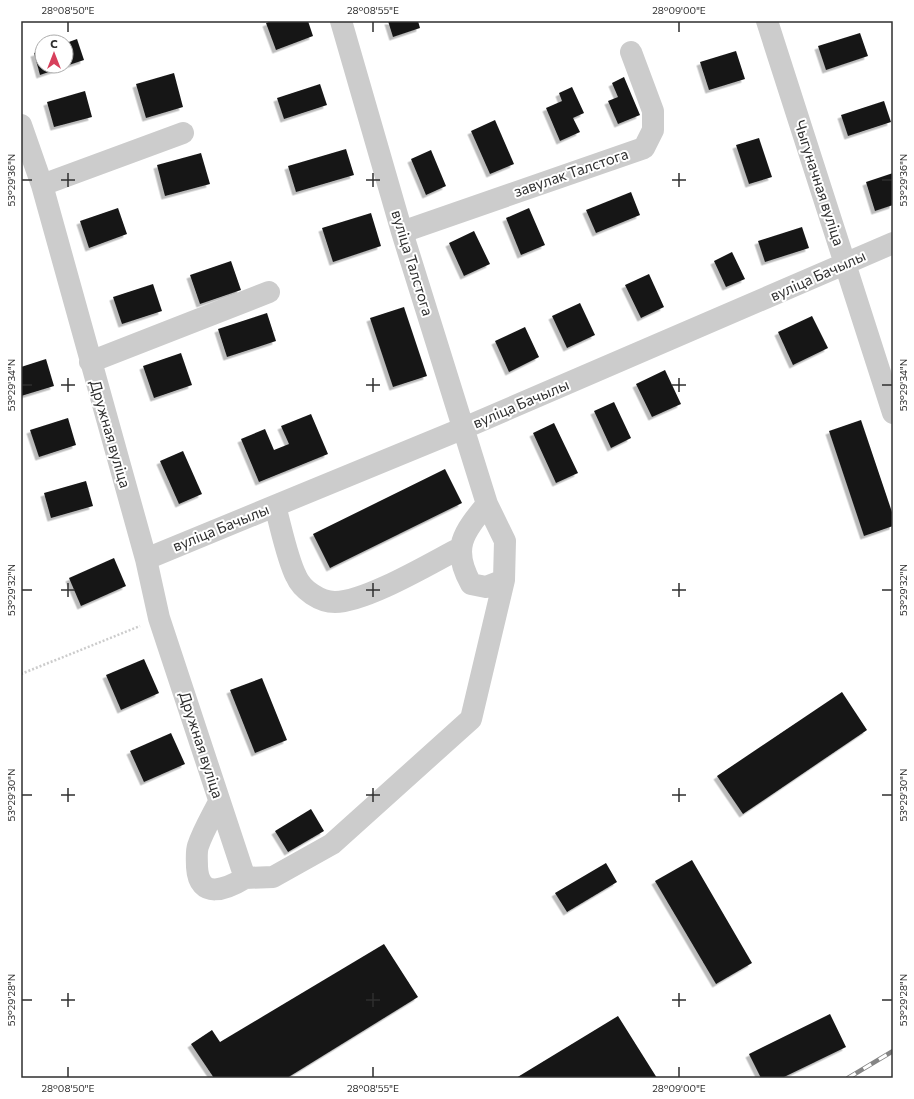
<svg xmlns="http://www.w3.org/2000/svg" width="914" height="1099" viewBox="0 0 914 1099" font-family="Commissioner,sans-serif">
<defs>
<filter id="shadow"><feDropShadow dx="-3.5" dy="3.5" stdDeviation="0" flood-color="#0004"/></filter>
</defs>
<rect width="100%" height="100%" fill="#fff"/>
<!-- building -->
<path fill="#161616" filter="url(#shadow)" d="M271,21H308L313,36L276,50L266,23Z
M388,21H418L420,28L393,37Z
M860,33L868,56L826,70L818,46Z
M77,39L84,60L66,66V43Z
M42,51V66H66L40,75L34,53Z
M736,51L745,79L709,90L700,62Z
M174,73L183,107L146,118L136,84Z
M624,77L640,115L618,124L608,101L618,97L612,83Z
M320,84L327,105L284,119L277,98Z
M572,87L584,113L573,118L580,132L560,141L546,108L562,101L559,93Z
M85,91L92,117L54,127L47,102Z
M884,101L891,122L848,136L841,115Z
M495,120L514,164L490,174L471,131Z
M759,138L772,177L749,184L736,145Z
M346,149L354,175L296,192L288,166Z
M431,150L446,186L426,195L411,159Z
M201,153L210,184L165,196L157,165Z
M893,173V205L875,211L866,182Z
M631,192L640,215L596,233L586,210Z
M118,208L127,234L89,248L80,221Z
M529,208L545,245L521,255L506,218Z
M371,213L381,246L333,262L322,228Z
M802,227L809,248L765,262L758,241Z
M474,231L490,264L464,276L449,243Z
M732,252L745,279L726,287L714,261Z
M231,261L241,290L200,304L190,275Z
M649,274L664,307L641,318L625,285Z
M153,284L162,311L122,324L113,297Z
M580,303L595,335L567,348L552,316Z
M404,307L427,376L393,387L370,318Z
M267,313L276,341L227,357L218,329Z
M812,316L828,348L793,365L778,332Z
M525,327L539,357L509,372L495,341Z
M181,353L192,385L154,398L143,366Z
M46,359L54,386L21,396V367Z
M665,370L681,404L652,417L636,384Z
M614,402L631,438L611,448L594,411Z
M311,414L328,454L259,482L241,439L265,429L274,450L289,444L281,426Z
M68,418L76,445L39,457L30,430Z
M861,420L893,515V526L864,536L829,431Z
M554,423L578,473L556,483L533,433Z
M183,451L202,494L179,504L160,461Z
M445,469L462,503L330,568L313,534Z
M86,481L93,506L51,518L44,493Z
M114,558L126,586L81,606L69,578Z
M144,659L159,693L121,710L106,675Z
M262,678L287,740L255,753L230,690Z
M842,692L867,730L743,814L717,776Z
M171,733L185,764L144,782L130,751Z
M311,809L324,831L288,852L275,831Z
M692,860L752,963L716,984L655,881Z
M606,863L617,882L567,912L555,893Z
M384,944L418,997L287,1078H214L191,1044L212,1030L220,1042Z
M830,1014L846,1047L782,1078H761L749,1054Z
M618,1016L657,1078H516Z"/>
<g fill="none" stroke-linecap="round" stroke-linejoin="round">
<!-- path -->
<path stroke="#ccc" stroke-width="2.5" stroke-dasharray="2 2" stroke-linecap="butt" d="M21,674L140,626"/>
<!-- minor -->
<path stroke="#ccc" stroke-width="22" d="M767,21L893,413
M21,125L42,185L146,559L159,618L245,878L273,877L332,844L471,719L504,580L505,541L487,504L402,232L341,21
M42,185L183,133
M402,232L644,148L653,130V111L631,52
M90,362L269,292
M487,504C463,533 451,548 471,584L486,587L504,580
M275,506C281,527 287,558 296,576C302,590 320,602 335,602C366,602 431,563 460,548
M146,559L464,428L893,243
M219,802C212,816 203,831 198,846C196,852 197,861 197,867C199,901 227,889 245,878"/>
<defs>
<path id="rail" d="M848,1078L893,1051"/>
</defs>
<!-- rail casing -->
<use href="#rail" stroke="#848484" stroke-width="4.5"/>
<!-- rail -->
<use href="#rail" stroke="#fff" stroke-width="3" stroke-dasharray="9" stroke-linecap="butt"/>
</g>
<!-- ticks -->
<path fill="none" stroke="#2f2f2f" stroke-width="1.5" d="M68,22V32M373,22V32M679,22V32M68,173V187M373,173V187M679,173V187M22,180H32M61,180H75M366,180H380M672,180H686M882,180H892M68,378V392M373,378V392M679,378V392M22,385H32M61,385H75M366,385H380M672,385H686M882,385H892M68,583V597M373,583V597M679,583V597M22,590H32M61,590H75M366,590H380M672,590H686M882,590H892M68,788V802M373,788V802M679,788V802M22,795H32M61,795H75M366,795H380M672,795H686M882,795H892M68,993V1007M373,993V1007M679,993V1007M22,1000H32M61,1000H75M366,1000H380M672,1000H686M882,1000H892M68,1067V1077M373,1067V1077M679,1067V1077"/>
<g text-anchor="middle" stroke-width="4" stroke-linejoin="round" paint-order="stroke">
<!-- street labels -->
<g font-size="15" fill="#2f2f2f" stroke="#fff">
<text transform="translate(571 173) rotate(-19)" y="5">завулак Талстога</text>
<text transform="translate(819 183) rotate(72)" y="5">Чыгуначная вуліца</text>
<text transform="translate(412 263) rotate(73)" y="5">вуліца Талстога</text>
<text transform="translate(818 276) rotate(-24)" y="5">вуліца Бачылы</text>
<text transform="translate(521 404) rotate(-23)" y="5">вуліца Бачылы</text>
<text transform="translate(110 434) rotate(74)" y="5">Дружная вуліца</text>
<text transform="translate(221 528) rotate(-22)" y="5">вуліца Бачылы</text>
<text transform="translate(201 745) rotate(72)" y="5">Дружная вуліца</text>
</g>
</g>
<!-- border -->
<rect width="914" height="1099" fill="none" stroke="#ffffff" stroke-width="44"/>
<!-- north arrow -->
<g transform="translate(54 54)"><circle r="19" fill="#ffffff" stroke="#acacac"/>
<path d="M0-3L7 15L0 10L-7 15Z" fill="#d7405c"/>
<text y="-6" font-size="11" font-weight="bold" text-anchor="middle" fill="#2f2f2f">С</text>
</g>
<rect x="22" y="22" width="870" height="1055" fill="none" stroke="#2f2f2f" stroke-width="1.5"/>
<g font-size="10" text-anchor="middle" fill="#2f2f2f">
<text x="68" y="14">28°08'50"E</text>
<text x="373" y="14">28°08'55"E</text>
<text x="679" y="14">28°09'00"E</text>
<text transform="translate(11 180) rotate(-90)" y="4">53°29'36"N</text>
<text transform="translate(903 180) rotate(-90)" y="4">53°29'36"N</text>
<text transform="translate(11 385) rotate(-90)" y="4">53°29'34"N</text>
<text transform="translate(903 385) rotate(-90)" y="4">53°29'34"N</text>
<text transform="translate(11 590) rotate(-90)" y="4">53°29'32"N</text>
<text transform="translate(903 590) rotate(-90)" y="4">53°29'32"N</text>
<text transform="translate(11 795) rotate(-90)" y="4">53°29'30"N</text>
<text transform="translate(903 795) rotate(-90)" y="4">53°29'30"N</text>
<text transform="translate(11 1000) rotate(-90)" y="4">53°29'28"N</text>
<text transform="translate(903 1000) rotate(-90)" y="4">53°29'28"N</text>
<text x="68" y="1092">28°08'50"E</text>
<text x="373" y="1092">28°08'55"E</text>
<text x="679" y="1092">28°09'00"E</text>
</g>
</svg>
